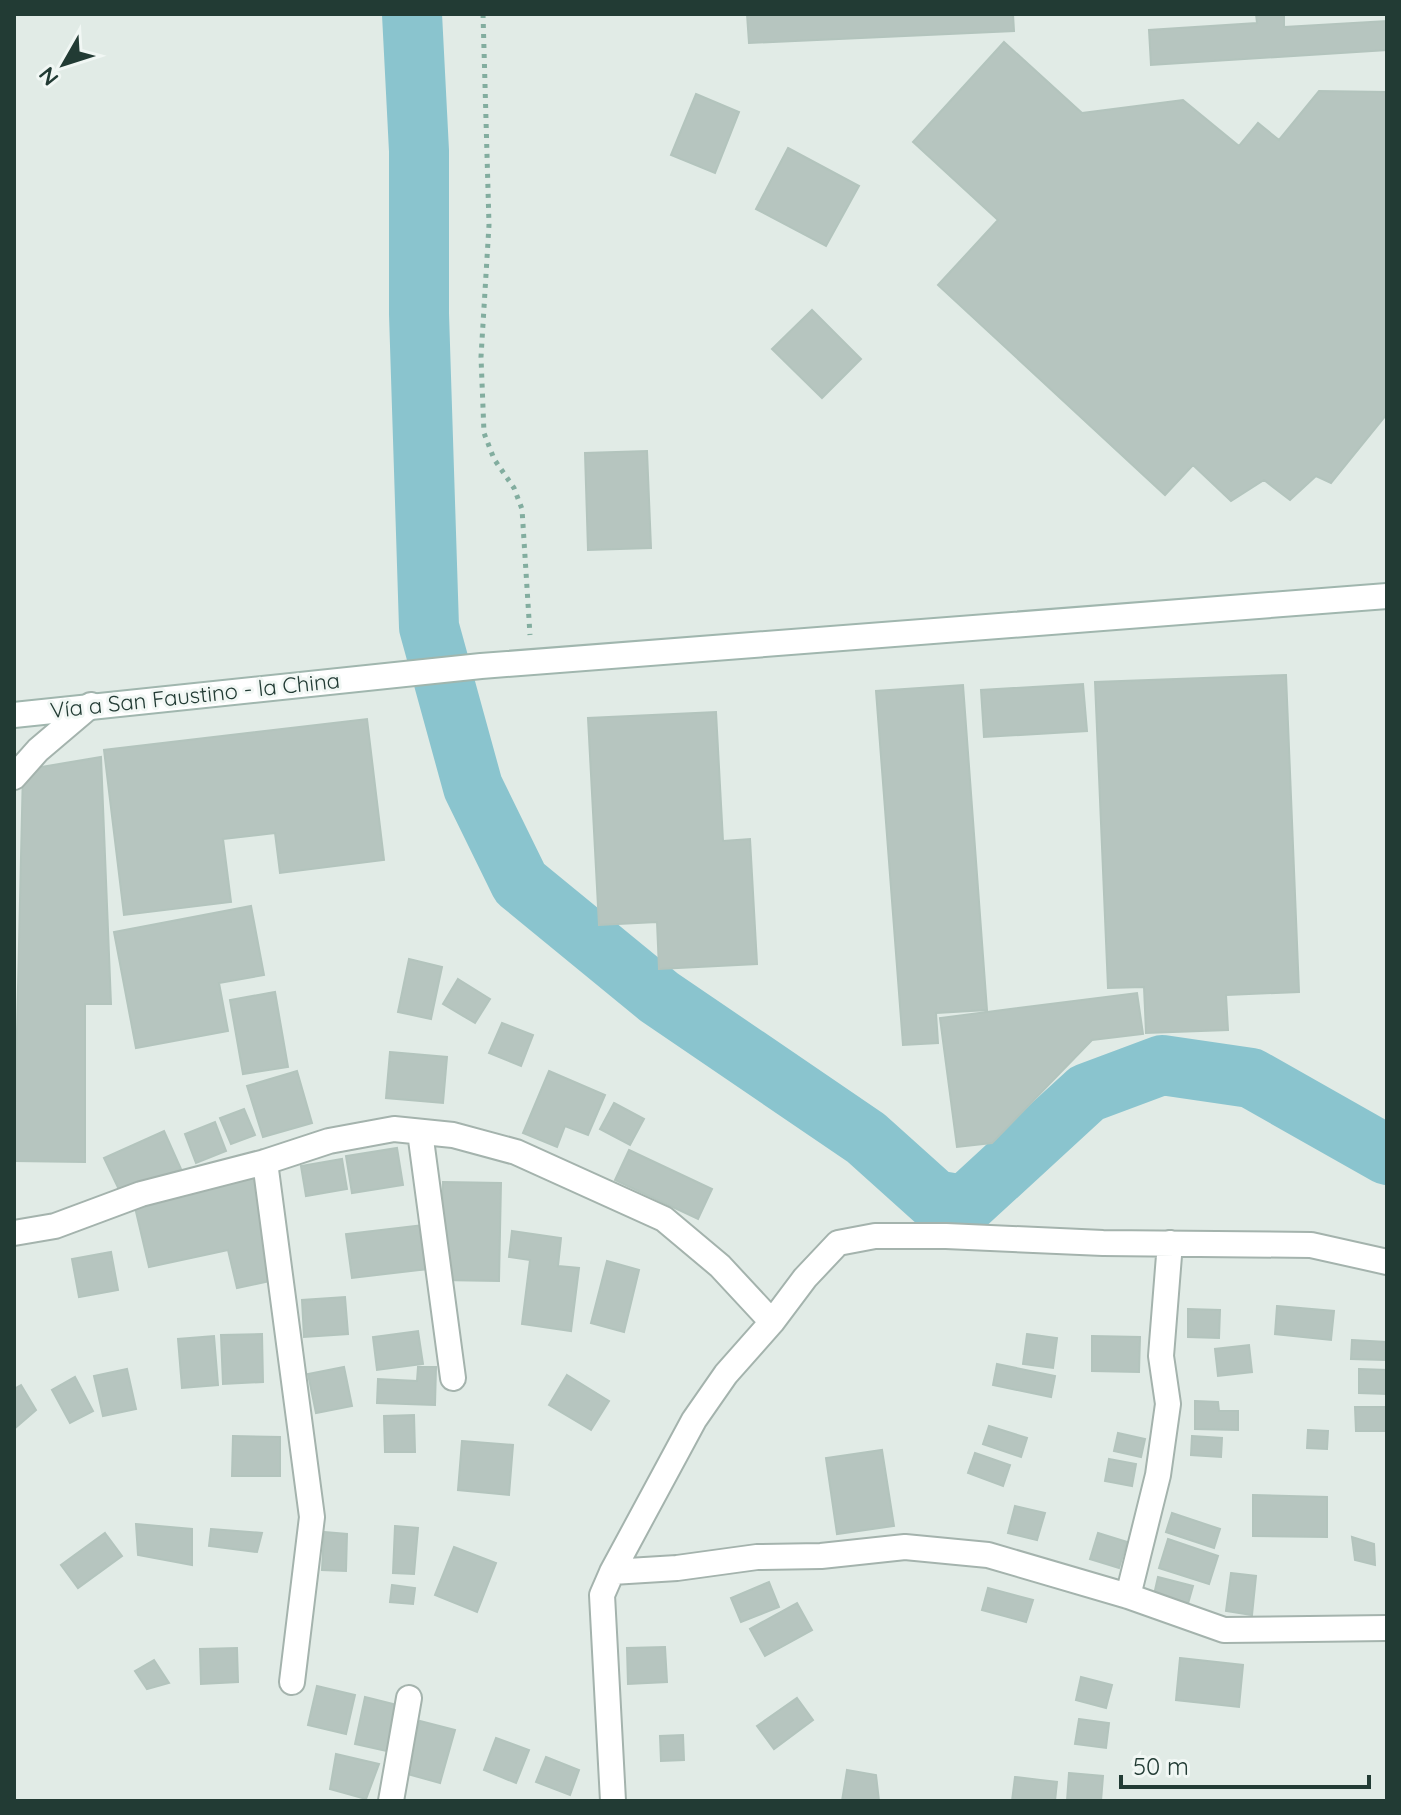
<svg xmlns="http://www.w3.org/2000/svg" width="1401" height="1815" viewBox="0 0 1401 1815" font-family="Quicksand,sans-serif">
<rect width="100%" height="100%" fill="#e1ebe6"/>
<g fill="none" stroke-linecap="round" stroke-linejoin="round">
<!-- river -->
<path stroke="#8ac4ce" stroke-width="60" d="M412,14L419,151V314L429,627L473,787L520,883L659,997L866,1138L935,1200L965,1205L1087,1093L1162,1065L1251,1078L1387,1155"/>
</g>
<!-- building -->
<path fill="#b6c5bf" stroke="#b3c4bd" stroke-width="2" d="M747,14H1013L1014,31L749,43Z
M1256,14H1284V27L1387,21V50L1151,65L1149,30L1257,23Z
M1004,42L1082,113L1183,100L1239,146L1258,123L1279,140L1319,91L1387,92V414L1331,483L1316,476L1290,500L1264,480L1231,501L1193,465L1165,495L938,285L998,220L913,142Z
M696,94L739,112L715,173L671,155Z
M788,148L859,186L826,246L756,209Z
M812,310L861,359L822,398L772,349Z
M647,451L651,548L588,550L585,453Z
M1286,675L1299,992L1226,995L1228,1030L1146,1033L1144,987L1108,988L1095,682Z
M1083,684L1087,731L984,737L981,690Z
M963,685L987,1010L936,1013L938,1043L903,1045L876,691Z
M716,712L723,841L750,839L757,964L659,969L657,922L599,925L588,718Z
M367,719L384,860L280,873L275,833L223,839L231,902L124,915L104,750Z
M101,757L111,1004H85V1162L14,1161L23,770Z
M251,906L264,975L219,983L228,1031L136,1048L114,932Z
M409,959L442,967L431,1019L398,1012Z
M458,979L490,999L475,1023L443,1004Z
M275,992L288,1067L243,1074L230,1000Z
M1137,993L1143,1034L1092,1040L992,1143L957,1147L940,1018Z
M502,1023L533,1035L521,1066L489,1053Z
M390,1052L447,1057L443,1103L386,1098Z
M297,1071L312,1123L263,1137L247,1086Z
M549,1071L605,1095L588,1135L565,1126L557,1147L523,1133Z
M614,1103L644,1119L630,1145L600,1129Z
M244,1109L255,1135L231,1144L220,1118Z
M215,1122L226,1151L196,1163L185,1134Z
M164,1131L181,1169L122,1196L104,1158Z
M397,1148L403,1185L352,1193L346,1156Z
M629,1150L712,1189L698,1219L615,1180Z
M342,1159L347,1189L306,1196L301,1166Z
M255,1176L279,1279L237,1288L228,1250L149,1267L134,1203Z
M443,1182L501,1183L499,1281L441,1280Z
M423,1225L428,1269L352,1278L346,1234Z
M512,1231L561,1238L558,1266L579,1268L571,1331L522,1324L530,1260L509,1257Z
M111,1252L118,1290L79,1297L72,1259Z
M607,1261L639,1270L624,1332L591,1323Z
M345,1297L348,1334L304,1337L302,1300Z
M1277,1306L1334,1311L1331,1340L1275,1334Z
M1188,1309L1220,1310L1219,1338L1188,1337Z
M418,1331L423,1364L377,1370L373,1337Z
M262,1334L263,1382L223,1384L221,1335Z
M1027,1334L1057,1338L1053,1368L1023,1364Z
M214,1336L218,1385L182,1388L178,1339Z
M1092,1336L1140,1337L1139,1372L1092,1371Z
M1352,1340L1386,1342L1385,1360L1351,1359Z
M1249,1345L1252,1372L1218,1376L1215,1349Z
M997,1364L1055,1376L1051,1397L993,1385Z
M344,1367L352,1406L316,1413L308,1374Z
M418,1367H436L435,1405L377,1403L378,1379L417,1381Z
M127,1369L136,1409L103,1416L94,1376Z
M1359,1369L1387,1370V1394L1359,1393Z
M567,1375L609,1401L591,1430L549,1405Z
M75,1377L93,1411L70,1423L52,1390Z
M21,1385L36,1410L14,1429V1389Z
M1195,1401L1218,1402L1219,1411H1238V1430L1195,1429Z
M1355,1407H1387V1431H1356Z
M414,1415L415,1452H385L384,1416Z
M989,1426L1027,1438L1021,1457L983,1444Z
M1308,1430L1328,1431L1327,1449L1307,1448Z
M1118,1433L1145,1439L1141,1457L1114,1451Z
M233,1436L280,1437V1476H232Z
M1192,1436L1222,1438L1221,1457L1191,1455Z
M462,1441L513,1445L509,1495L458,1490Z
M882,1450L894,1526L837,1534L826,1458Z
M975,1453L1010,1465L1003,1486L968,1473Z
M1109,1459L1136,1464L1132,1486L1105,1481Z
M1253,1495L1327,1497V1537L1253,1536Z
M1015,1506L1045,1513L1037,1540L1008,1533Z
M1172,1513L1220,1529L1214,1548L1166,1532Z
M136,1524L192,1529V1565L138,1555Z
M395,1526L418,1528L414,1574L393,1573Z
M211,1529L262,1533L257,1552L209,1546Z
M324,1532L347,1534L346,1571L322,1570Z
M105,1533L122,1556L78,1588L61,1565Z
M1098,1533L1127,1542L1119,1568L1090,1559Z
M1352,1537L1374,1544L1375,1565L1355,1560Z
M1168,1539L1218,1556L1209,1584L1159,1568Z
M454,1547L496,1563L477,1612L435,1595Z
M1231,1573L1256,1576L1252,1615L1226,1611Z
M1158,1577L1193,1586L1187,1607L1153,1599Z
M769,1582L779,1607L741,1622L731,1598Z
M392,1585L415,1588L413,1604L390,1602Z
M988,1588L1033,1600L1026,1622L982,1610Z
M797,1603L812,1630L765,1656L750,1629Z
M665,1647L667,1682L628,1684L627,1648Z
M237,1648L238,1682L201,1684L200,1649Z
M1180,1658L1243,1665L1239,1707L1176,1700Z
M154,1660L169,1683L147,1689L135,1671Z
M1081,1677L1112,1685L1106,1708L1076,1700Z
M317,1686L355,1695L346,1734L308,1725Z
M365,1697L397,1705L387,1751L355,1744Z
M797,1698L813,1720L774,1749L757,1726Z
M1079,1719L1109,1723L1106,1748L1075,1744Z
M420,1721L455,1730L440,1783L404,1773Z
M683,1735L684,1760L661,1761L660,1736Z
M496,1738L529,1750L516,1783L484,1770Z
M336,1754L379,1764L366,1799L330,1789Z
M546,1757L579,1770L570,1795L536,1782Z
M847,1770L876,1775L879,1801H842Z
M1069,1773L1103,1776L1101,1801H1067Z
M1015,1777L1057,1782L1055,1801H1012Z"/>
<g fill="none" stroke-linecap="round" stroke-linejoin="round">
<defs>
<path id="street" d="M14,777L38,750L91,705
M420,1132L453,1378
M265,1162L312,1517L292,1682
M14,1233L55,1226L141,1194L265,1162L329,1141L394,1129L453,1135L516,1152L664,1219L720,1266L772,1322
M612,1572L677,1568L757,1557L821,1556L905,1547L988,1555L1128,1596L1224,1630L1387,1628
M1128,1596L1158,1475L1168,1404L1161,1356L1170,1243
M391,1801L409,1698
M613,1801L602,1595L612,1572L694,1420L726,1374L772,1322L805,1278L838,1243L875,1236H946L1103,1243L1311,1245L1387,1262"/>
<path id="secondary" d="M14,715L481,666L1387,596"/>
</defs>
<!-- street casing -->
<use href="#street" stroke="#a4b3ad" stroke-width="28"/>
<!-- secondary casing -->
<use href="#secondary" stroke="#a0b6ae" stroke-width="28"/>
<!-- path -->
<path stroke="#82ad9f" stroke-width="5" stroke-dasharray="4 6" stroke-linecap="butt" d="M483,14L489,225L481,357L484,433L494,459L514,488L522,509L530,635"/>
<!-- street -->
<use href="#street" stroke="#fff" stroke-width="24"/>
<!-- secondary -->
<use href="#secondary" stroke="#fff" stroke-width="24"/>
</g>
<g text-anchor="middle" stroke-width="6" stroke-linejoin="round" paint-order="stroke">
<!-- street labels -->
<g font-size="22" fill="#223b34" stroke="#f1f7f4">
<text transform="translate(195 695) rotate(-6)" y="8">Vía a San Faustino - la China</text>
</g>
</g>
<!-- border -->
<rect width="1401" height="1815" fill="none" stroke="#223b34" stroke-width="32"/>
<!-- north arrow -->
<g transform="translate(64 64) rotate(231)" stroke="#f1f7f4" stroke-width="6" paint-order="stroke">
<path d="M0-6L14 30L0 20L-14 30Z" fill="#223b34"/>
<text y="-12" font-size="22" font-weight="bold" text-anchor="middle" fill="#223b34">N</text>
</g>
<!-- scale -->
<path d="M1121 1775v12h248v-12" fill="none" stroke="#223b34" stroke-width="4"/>
<text x="1133" y="1775" font-size="24" fill="#223b34" stroke="#f1f7f4" stroke-width="6" paint-order="stroke">50 m</text>
</svg>
